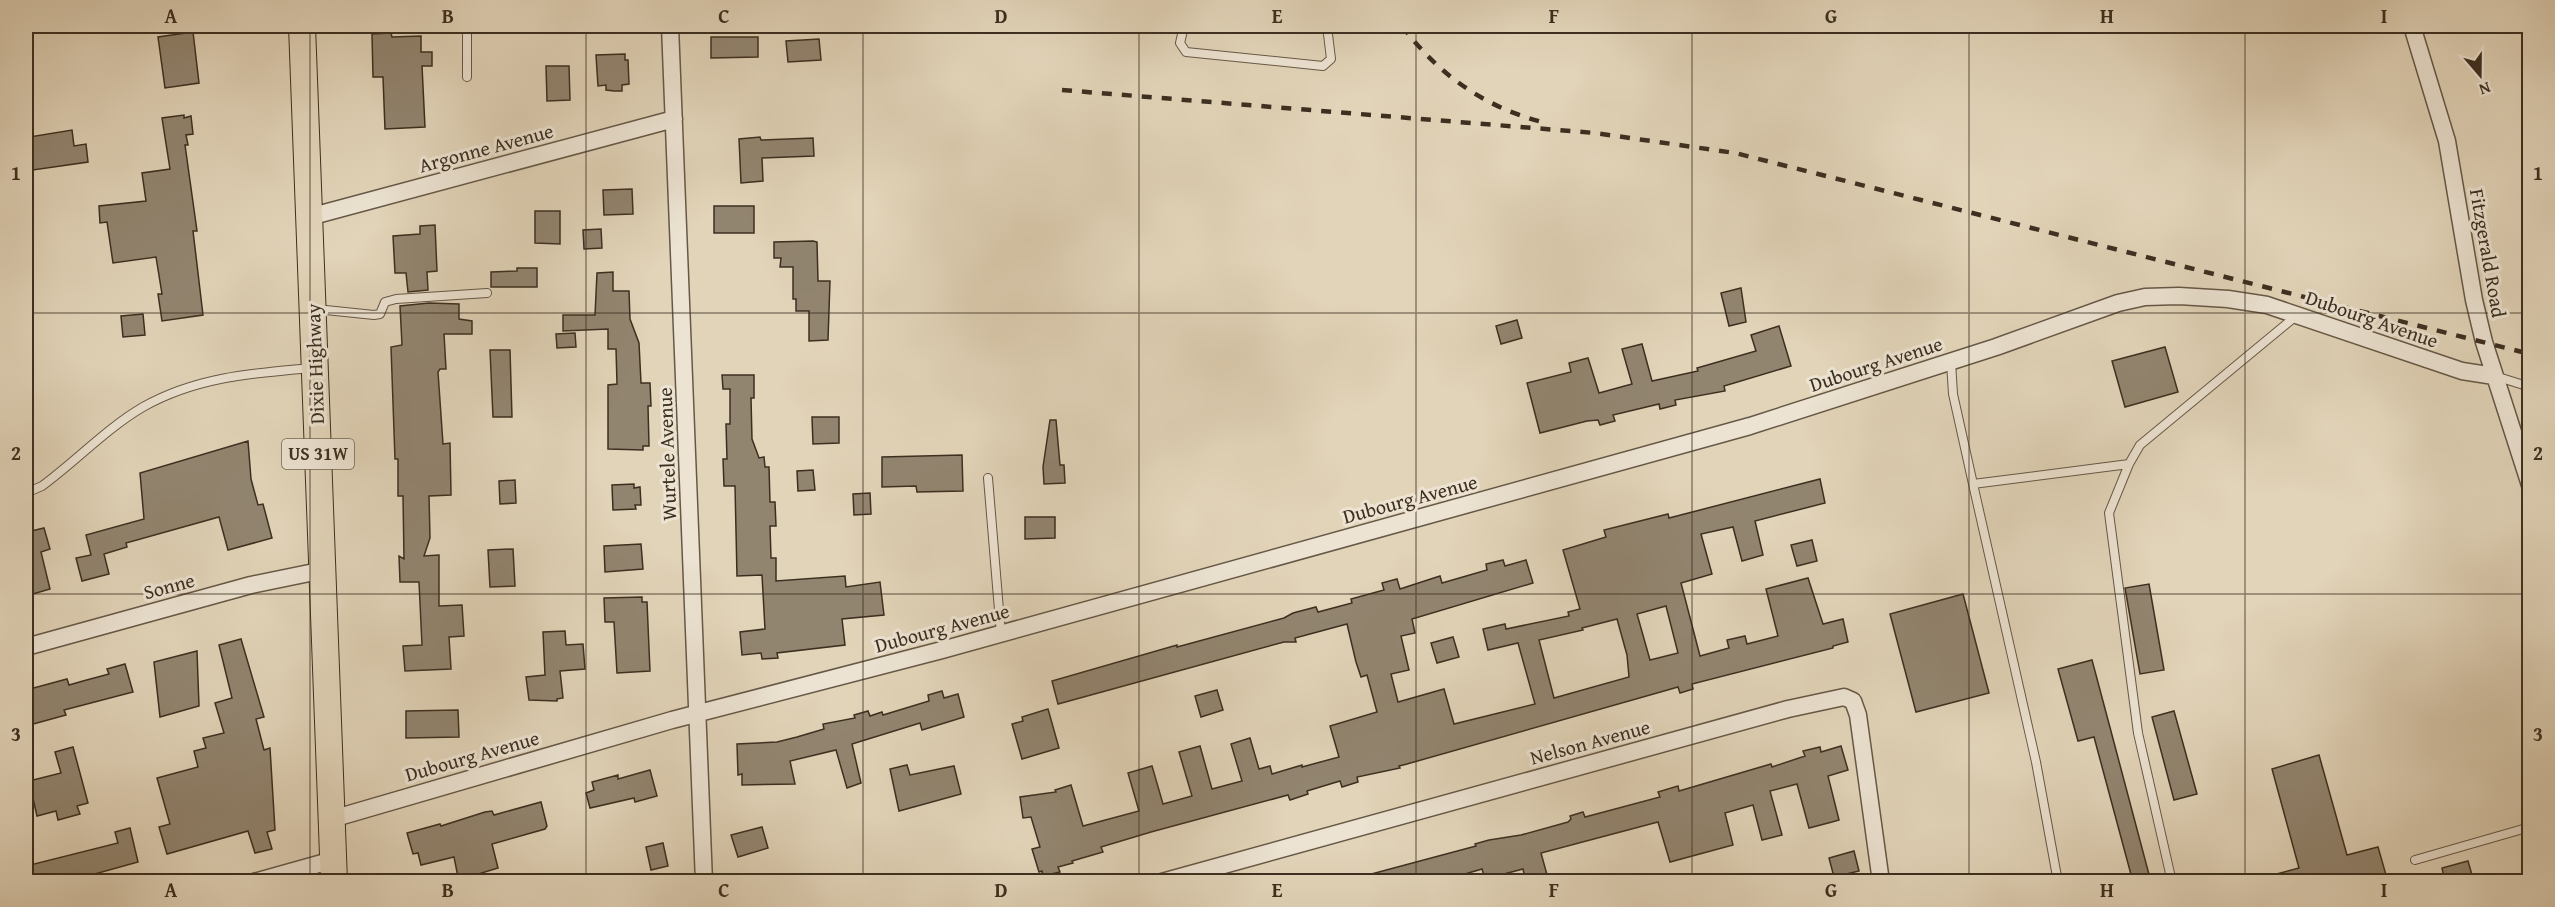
<svg xmlns="http://www.w3.org/2000/svg" width="2555" height="907" viewBox="0 0 2555 907" font-family="'Gentium Book Plus',serif">
<rect width="100%" height="100%" fill="#e2d4b9"/>
<filter id="stains"><feTurbulence type="fractalNoise" baseFrequency=".00333" numOctaves="4"/><feColorMatrix values="0 0 0 0 .2 0 0 0 0 .09 0 0 0 0 .02 0 0 0 .5 -.17"/></filter>
<radialGradient id="worn" r=".72"><stop offset=".6" stop-color="#630" stop-opacity="0"/><stop offset="1" stop-color="#630" stop-opacity=".3"/></radialGradient>
<!-- building -->
<path fill="#928570" stroke="#3c2f20" stroke-width="1.5" fill-rule="evenodd" d="M193,32L199,83L165,88L158,37Z
M391,33L392,37L421,36V52H432V66H422L425,127L385,129L383,77H373L372,34Z
M711,37H758V57L711,58Z
M819,39L821,60L788,62L786,41Z
M625,54V60H628L629,84L622,85V91H614L606,90V85L598,86L596,55Z
M546,66H569L570,100L547,101Z
M184,115V118L191,116L193,134L186,135L188,145H185L197,231H193L203,315L162,321L158,294H162L156,257L113,263L107,222L100,223L99,206L146,201L142,173L170,169L162,118Z
M72,130L74,146L86,144L88,162L33,170L29,137Z
M760,137L761,140L813,138L814,156L762,158L763,181L741,183L739,139Z
M632,189L633,214L604,215L603,190Z
M714,206H754V233H714Z
M535,211H560V244L535,243Z
M435,225L437,271L427,272L428,290L408,292L406,273H395L393,236L420,234V226Z
M601,229L602,248L584,249L583,230Z
M813,241L817,242L818,281H830L828,340L809,341V311H796V299H793V267H780L781,258H774V242Z
M517,268H537V287H491V272L517,271Z
M613,272V291H629L630,319L639,343L641,383H650L651,406H648L649,446H643V450L608,449V385L617,384L616,349H608V329L563,331V315H595L597,273Z
M1741,288L1746,322L1729,326L1721,293Z
M429,303L459,304V319L472,321V334H444L446,369H440L438,372L443,444L450,443L451,495L429,496L430,538L424,556L439,555V606L462,605L464,636L449,637L451,669L405,671L403,646L422,645L419,582H400L399,556L404,559L403,496H398V459H395L391,347L402,345L400,306Z
M143,314L145,335L123,337L121,316Z
M1517,320L1522,338L1501,344L1496,326Z
M1779,326L1791,366L1724,386L1725,391L1675,400L1676,405L1660,409L1659,404L1613,415L1615,421L1600,425L1598,420L1587,421L1540,433L1527,383L1571,372L1569,363L1588,358L1599,393L1632,384L1622,349L1642,344L1652,381L1698,371L1697,368L1756,351L1751,335Z
M575,333L576,347L557,348L556,334Z
M2165,347L2178,392L2125,407L2112,361Z
M490,350H510L512,417H493Z
M722,375H754V398H751L752,439L759,458L764,457L765,467H769L770,502H775L776,526H770L771,558H776V581L845,576L846,587L880,582L884,615L842,619L845,645L777,653L778,658L762,659L761,653L742,655L740,632L765,629L762,575L737,576L735,486H724L723,459H727L726,424H730V389H723Z
M812,417H839V443L813,444Z
M1050,420H1056L1060,465H1064L1065,483L1044,484L1043,467Z
M248,441L251,479L258,505L263,504L272,538L228,550L219,517L126,543L127,547L104,554L109,574L82,581L76,558L91,555L86,535L144,519L140,473Z
M962,455L963,491L917,492L916,486L882,487V457Z
M813,470L815,490L798,491L797,471Z
M1820,479L1825,503L1755,521L1763,555L1742,561L1733,527L1701,534L1712,574L1681,583L1700,656L1729,648L1727,640L1745,636L1747,644L1778,636L1766,589L1808,578L1823,624L1843,619L1848,642L1833,646V648L1692,684L1693,689L1680,693L1678,687L1657,693L1407,764L1399,766L1400,768L1357,777L1358,782L1342,787L1340,781L1307,791L1308,794L1290,800L1288,795L1151,832L1101,847L1103,852L1072,861L1073,863L1058,867L1060,872L1043,876L1042,871L1039,872L1032,849L1040,847L1031,817L1023,818L1020,797L1056,792L1055,790L1071,785L1083,826L1139,811L1128,773L1152,766L1163,804L1192,796L1179,752L1200,746L1212,789L1242,781L1231,744L1250,738L1259,769L1270,766L1272,774L1302,765V767L1339,757L1330,726L1377,712L1367,675L1361,677L1356,662L1347,624L1295,638L1296,642H1284L1058,704L1052,681L1177,645V647L1284,618L1293,613L1316,607L1318,612L1352,603L1351,599L1384,590L1382,583L1397,579L1400,589L1440,576L1442,583L1487,570L1486,564L1503,560L1505,566L1526,560L1533,583L1412,619L1415,633L1401,636L1409,670L1391,674L1398,702L1444,689L1454,724L1535,704L1518,643L1488,650L1483,629L1505,624L1506,629L1569,616L1568,612L1580,609L1563,550L1606,537L1604,530L1668,514L1669,518ZM1666,606L1678,653L1650,660L1637,614ZM1617,619L1627,655L1629,677L1554,698L1539,640L1583,630L1582,628Z
M515,480L516,503L500,504L499,481Z
M634,484V488L640,487L641,505H635L636,509L613,510L612,485Z
M870,493L871,514L854,515L853,494Z
M1025,517H1055V538L1025,539Z
M44,528L50,549L41,552L50,589L26,596V554L33,552L27,532Z
M1812,540L1817,561L1797,566L1791,545Z
M641,544L643,569L605,572L604,546Z
M513,549L515,586L490,587L488,550Z
M2149,584L2164,670L2140,674L2125,588Z
M1963,594L1989,693L1916,712L1890,614Z
M642,597V602H647L650,671L617,673L614,622H605L604,598Z
M565,631L566,645L583,644L585,669L560,671L563,698L557,699V701L529,700L526,677L545,675L543,632Z
M1453,637L1459,657L1437,663L1431,643Z
M241,639L264,717L256,719L264,750L270,748L275,830L267,832L272,849L255,853L248,831L167,854L159,827L170,824L157,778L198,767L194,751L206,748L203,738L224,733L215,703L232,698L219,645Z
M197,651L199,706L160,717L154,662Z
M2092,660L2112,735L2151,882H2133L2094,737L2078,741L2058,669Z
M125,664L133,692L64,710L66,715L26,726V690L67,679L69,685L83,681L109,674L107,669Z
M1217,690L1223,710L1201,717L1195,696Z
M942,691L944,698L958,694L964,717L922,730L920,723L852,744L861,783L847,788L836,750L790,761L795,784L742,785V774L738,775L737,744L777,742L797,737L824,729L823,724L855,718L854,715L868,711L870,716L882,712L883,715L929,701L928,695Z
M1048,709L1059,748L1022,759L1012,724L1023,721L1022,717Z
M458,710L459,737L406,738V711Z
M2174,711L2197,794L2174,800L2152,717Z
M1841,746L1848,770L1828,776L1839,820L1832,822L1809,828L1797,784L1770,791L1782,835L1762,840L1753,805L1725,813L1733,845L1670,862L1658,822L1541,853L1549,882H1526L1523,869L1485,879L1482,869L1438,882H1361L1360,877L1476,846L1475,844L1489,840L1521,835L1568,822L1571,819L1570,816L1583,812L1585,817L1660,797L1658,792L1678,786L1679,791L1771,764L1772,767L1805,756L1803,751L1820,747L1821,752Z
M73,747L88,803L77,806L80,814L58,820L56,811L37,816L29,781L61,773L55,752Z
M2319,755L2347,855L2378,847L2388,882H2266L2265,877L2299,868L2272,769Z
M907,765L910,775L954,766L961,794L899,811L890,769Z
M650,770L657,796L635,802L634,798L590,808L586,793L594,790L592,782L618,775V779Z
M541,802L547,826L545,829L492,844L498,868L475,875L476,882H459L454,857L421,865L418,853L413,854L407,833L440,824L441,826L485,812L492,811L494,815Z
M762,827L768,848L738,857L731,835Z
M130,828L138,862L66,882H26V866L118,843L115,832Z
M663,843L668,866L651,870L646,847Z
M1854,851L1859,871L1834,877L1829,858Z
M2468,861L2474,882H2445L2442,868Z"/>
<g fill="none" stroke-linecap="round" stroke-linejoin="round">
<defs>
<path id="service" d="M467,26V77
M1184,26L1180,43L1186,52L1323,66L1331,59L1327,26
M316,309L374,315L380,314L385,302L396,299L487,293
M1951,362L1953,394L1973,484L2129,464
M2495,376L2530,387
M988,478L1001,634
M1973,484L2036,762L2058,882
M26,493L42,486C76,461 107,428 143,407C196,377 253,373 312,368
M2415,860L2530,827
M2172,882L2138,733L2109,513L2129,464L2140,445L2296,316"/>
<path id="minor" d="M670,26L704,882
M2412,26L2447,141L2474,300L2484,342L2530,485
M309,217L674,119
M26,647L251,585L324,570
M332,819L672,720L942,650L1750,426L1996,347L2118,303L2145,297L2179,296L2228,299L2267,305L2462,371L2494,376
M254,882L333,860
M1162,882L1788,709L1844,697L1853,701L1858,715L1881,882"/>
<path id="primary" d="M302,26L334,882"/>
</defs>
<!-- service casing -->
<use href="#service" stroke="#665846" stroke-width="10"/>
<!-- minor casing -->
<use href="#minor" stroke="#665846" stroke-width="19"/>
<!-- primary casing -->
<use href="#primary" stroke="#3c2f20" stroke-width="28"/>
<!-- service -->
<use href="#service" stroke="#ece3d2" stroke-width="8"/>
<!-- minor -->
<use href="#minor" stroke="#ece3d2" stroke-width="16"/>
<!-- primary -->
<use href="#primary" stroke="#e2d4b9" stroke-width="26"/>
<!-- rail -->
<path stroke="#3c2f20" stroke-width="4.5" stroke-dasharray="10 10" stroke-linecap="butt" d="M1402,26C1439,75 1485,108 1546,123
M1062,90L1595,133L1735,153L2530,354"/>
</g>
<!-- grid -->
<path fill="none" stroke="#3c2f20" stroke-width="1.5" stroke-opacity="0.55" d="M310,26V882M586,26V882M863,26V882M1139,26V882M1416,26V882M1692,26V882M1969,26V882M2245,26V882M26,313H2530M26,594H2530"/>
<g text-anchor="middle" stroke-width="6" stroke-linejoin="round" paint-order="stroke">
<!-- shield labels -->
<rect fill="#ece3d2" stroke="#716555" stroke-width="1.5" x="282" y="439" width="72" height="30" rx="4.5"/>
<g font-size="18" font-weight="bold" fill="#3c2f20">
<text x="318" y="460">US 31W</text>
</g>
<!-- street labels -->
<g font-size="20" fill="#3c2f20" stroke="#ece3d2">
<text transform="translate(486 148) rotate(-15)" y="7">Argonne Avenue</text>
<text transform="translate(2488 253) rotate(80)" y="7">Fitzgerald Road</text>
<text transform="translate(2372 319) rotate(19)" y="7">Dubourg Avenue</text>
<text transform="translate(315 364) rotate(-92)" y="7">Dixie Highway</text>
<text transform="translate(1876 364) rotate(-18)" y="7">Dubourg Avenue</text>
<text transform="translate(667 454) rotate(-92)" y="7">Wurtele Avenue</text>
<text transform="translate(1410 499) rotate(-15)" y="7">Dubourg Avenue</text>
<text transform="translate(169 586) rotate(-15)" y="7">Sonne</text>
<text transform="translate(942 628) rotate(-15)" y="7">Dubourg Avenue</text>
<text transform="translate(1590 742) rotate(-15)" y="7">Nelson Avenue</text>
<text transform="translate(472 756) rotate(-16)" y="7">Dubourg Avenue</text>
</g>
</g>
<!-- margin -->
<rect width="2555" height="907" fill="none" stroke="#e2d4b9" stroke-width="66"/>
<!-- north arrow -->
<g transform="translate(2480 75) rotate(160)" stroke="#ece3d2" stroke-width="4.5" paint-order="stroke">
<path d="M0-4.5L10 22L0 15L-10 22Z" fill="#3c2f20"/>
<text y="-9" font-size="16" font-weight="bold" text-anchor="middle" fill="#3c2f20">N</text>
</g>
<rect x="33" y="33" width="2489" height="841" fill="none" stroke="#3c2f20" stroke-width="2"/>
<g font-size="20" text-anchor="middle" font-weight="bold" fill="#3c2f20">
<text x="171" y="23">A</text>
<text x="448" y="23">B</text>
<text x="724" y="23">C</text>
<text x="1001" y="23">D</text>
<text x="1277" y="23">E</text>
<text x="1554" y="23">F</text>
<text x="1831" y="23">G</text>
<text x="2107" y="23">H</text>
<text x="2384" y="23">I</text>
<text x="16" y="180">1</text>
<text x="2538" y="180">1</text>
<text x="16" y="460">2</text>
<text x="2538" y="460">2</text>
<text x="16" y="741">3</text>
<text x="2538" y="741">3</text>
<text x="171" y="897">A</text>
<text x="448" y="897">B</text>
<text x="724" y="897">C</text>
<text x="1001" y="897">D</text>
<text x="1277" y="897">E</text>
<text x="1554" y="897">F</text>
<text x="1831" y="897">G</text>
<text x="2107" y="897">H</text>
<text x="2384" y="897">I</text>
</g>
<rect width="100%" height="100%" filter="url(#stains)"/>
<rect width="100%" height="100%" fill="url(#worn)"/>
</svg>
